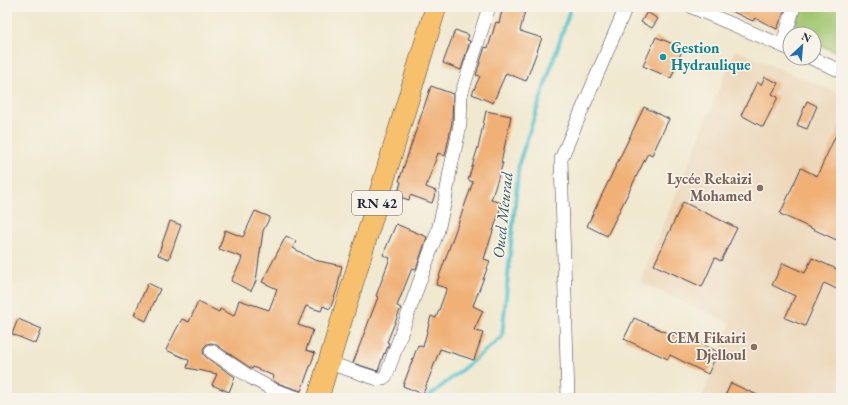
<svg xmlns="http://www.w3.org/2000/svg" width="848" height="405" viewBox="0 0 848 405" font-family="'EB Garamond',serif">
<rect width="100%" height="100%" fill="#f7f3e8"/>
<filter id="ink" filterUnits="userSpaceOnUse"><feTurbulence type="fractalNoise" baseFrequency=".025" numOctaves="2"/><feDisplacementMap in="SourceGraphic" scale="8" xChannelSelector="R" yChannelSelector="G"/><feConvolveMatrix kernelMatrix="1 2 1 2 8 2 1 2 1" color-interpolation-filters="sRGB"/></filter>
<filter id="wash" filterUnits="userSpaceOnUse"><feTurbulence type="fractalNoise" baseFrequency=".012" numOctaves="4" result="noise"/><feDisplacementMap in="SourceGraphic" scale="16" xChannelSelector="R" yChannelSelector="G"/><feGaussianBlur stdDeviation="0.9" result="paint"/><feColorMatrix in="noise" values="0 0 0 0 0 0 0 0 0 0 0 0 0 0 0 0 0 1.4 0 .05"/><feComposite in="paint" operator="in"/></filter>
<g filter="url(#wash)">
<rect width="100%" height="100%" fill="#f0e8cf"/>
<!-- built -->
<path fill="#ecd7ba" d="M735,50L841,94V398H702L731,323L640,282Z"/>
<!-- green -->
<path fill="#a0c670" stroke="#617456" d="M801,7H841V54L814,43V34H798L795,26Z"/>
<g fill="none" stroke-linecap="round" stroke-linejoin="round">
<!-- stream -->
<path stroke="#56c3cc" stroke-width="4" d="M427,398L502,337L519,163L571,7"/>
</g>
<g id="blocks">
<!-- building -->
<path fill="#f0b076" d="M503,7H526L520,31L542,38L526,81L506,73L493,103L472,94L480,76L476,75L485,47L488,48L496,22L499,23Z
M722,7H786L777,29L755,18L753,21Z
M647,12L658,19L652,28L641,22Z
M455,30L469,35L467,40L470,41L461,70L443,63Z
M656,37L683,48L671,78L643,66Z
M765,77L778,83L772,94L778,97L763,127L741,115L757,82L761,85Z
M431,86L453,94L452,123L445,156L438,153L426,187L436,191L432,203L410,195L409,200L397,196L401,182L399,181Z
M807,101L817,106L807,129L797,125Z
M644,107L669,119L652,155L648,153L607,236L587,226Z
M486,111L511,116L501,163H503L491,200L502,203L484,259L490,261L473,306L483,311L474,330L483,333L474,360L440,349L423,394L403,386L418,345L423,347L431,316L436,318L447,288L436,285L473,182L468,180L479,144Z
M841,124V242L780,214L801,168L817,176Z
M683,202L737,228L721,261L715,258L702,287L654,265Z
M255,211L270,217L263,231L256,281L251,291L231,281L242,259H241L242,257L219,249L225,230L243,237Z
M170,221L181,225L169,259L158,255Z
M396,224L427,237L416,269L412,268L397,306L401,308L387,342L389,343L385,354L384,353L378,371L353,363L378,297L376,296L390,258L383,255Z
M286,236L296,241L293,248L314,260L342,266L337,290L330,309L323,306L321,311L306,306L298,325L313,330L306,350L315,353L301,391L277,383L273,380L274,376L253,367L252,369L215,344L211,343L207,344L204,347L203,351L204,355L207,358L235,377L229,392L212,385L217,374L187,368L189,360L166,350L176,330L182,319L189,322L198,302L219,312L220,309L234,316L239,300L269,310L277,289L262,282Z
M812,258L841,271V291L824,283L805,326L785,318L795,296L772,285L783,263L805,273Z
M148,283L160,289L146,321L134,315Z
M634,318L679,338L682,334L718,352L708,374L670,355L668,359L624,339Z
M18,319L42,329L36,344L12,334Z
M731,383L764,398H724Z"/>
</g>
</g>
<g filter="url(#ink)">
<use href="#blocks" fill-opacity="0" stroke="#414051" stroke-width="1"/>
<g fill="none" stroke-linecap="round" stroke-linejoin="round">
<defs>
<path id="minor" d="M692,7L790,49
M782,46L794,7
M811,58L841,71
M211,351L250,377L274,390L298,398
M329,363L378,379L383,378L386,376L438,230L445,201L450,171L457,140L460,124L461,95L489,7
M568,398L561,159L626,7"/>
<path id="primary" d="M318,398L436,7"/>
</defs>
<!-- minor casing -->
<use href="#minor" stroke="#414051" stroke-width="14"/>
<!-- primary casing -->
<use href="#primary" stroke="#414051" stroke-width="22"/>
<!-- minor -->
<use href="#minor" stroke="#fff" stroke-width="13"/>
<!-- primary -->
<use href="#primary" stroke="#f7c06c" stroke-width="21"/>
</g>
</g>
<!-- markers -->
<circle fill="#0f9aa8" stroke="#f7f3e8" stroke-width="1.5" cx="663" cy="57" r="4"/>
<g fill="#8d6e63" stroke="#f7f3e8" stroke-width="1.5">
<circle cx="760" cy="188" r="4"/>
<circle cx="754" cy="347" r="4"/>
</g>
<g text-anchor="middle" stroke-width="3.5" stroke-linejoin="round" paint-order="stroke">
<!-- shield labels -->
<rect fill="#f7f3e8" stroke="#62616f" stroke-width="1" x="352" y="191" width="50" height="24" rx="3"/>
<g font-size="14" font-weight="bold" fill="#22223b">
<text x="377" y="208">RN 42</text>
</g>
<!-- culture labels -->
<g font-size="15" font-weight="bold" fill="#0d838f" stroke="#f7f3e8" text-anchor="start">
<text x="671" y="53">Gestion<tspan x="671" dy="17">Hydraulique</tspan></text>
</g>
<!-- education labels -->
<g font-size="15" font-weight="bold" fill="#785e54" stroke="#f7f3e8" text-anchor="end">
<text x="752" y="184">Lycée Rekaizi<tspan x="752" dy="17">Mohamed</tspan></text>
<text x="746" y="343">CEM Fikairi<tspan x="746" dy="17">Djelloul</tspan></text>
</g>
<!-- water labels -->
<g font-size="16" font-style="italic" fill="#345a6e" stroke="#f7f3e8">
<text transform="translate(502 215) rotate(-84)" y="6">Oued Meurad</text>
</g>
</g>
<!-- margin -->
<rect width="848" height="405" fill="none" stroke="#f7f3e8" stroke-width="24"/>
<!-- north arrow -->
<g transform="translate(802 46) rotate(26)"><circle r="19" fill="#f7f3e8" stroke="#a29fa3"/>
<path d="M0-3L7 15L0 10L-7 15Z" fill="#1f6fb2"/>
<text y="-6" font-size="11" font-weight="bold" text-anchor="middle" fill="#22223b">N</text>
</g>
</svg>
